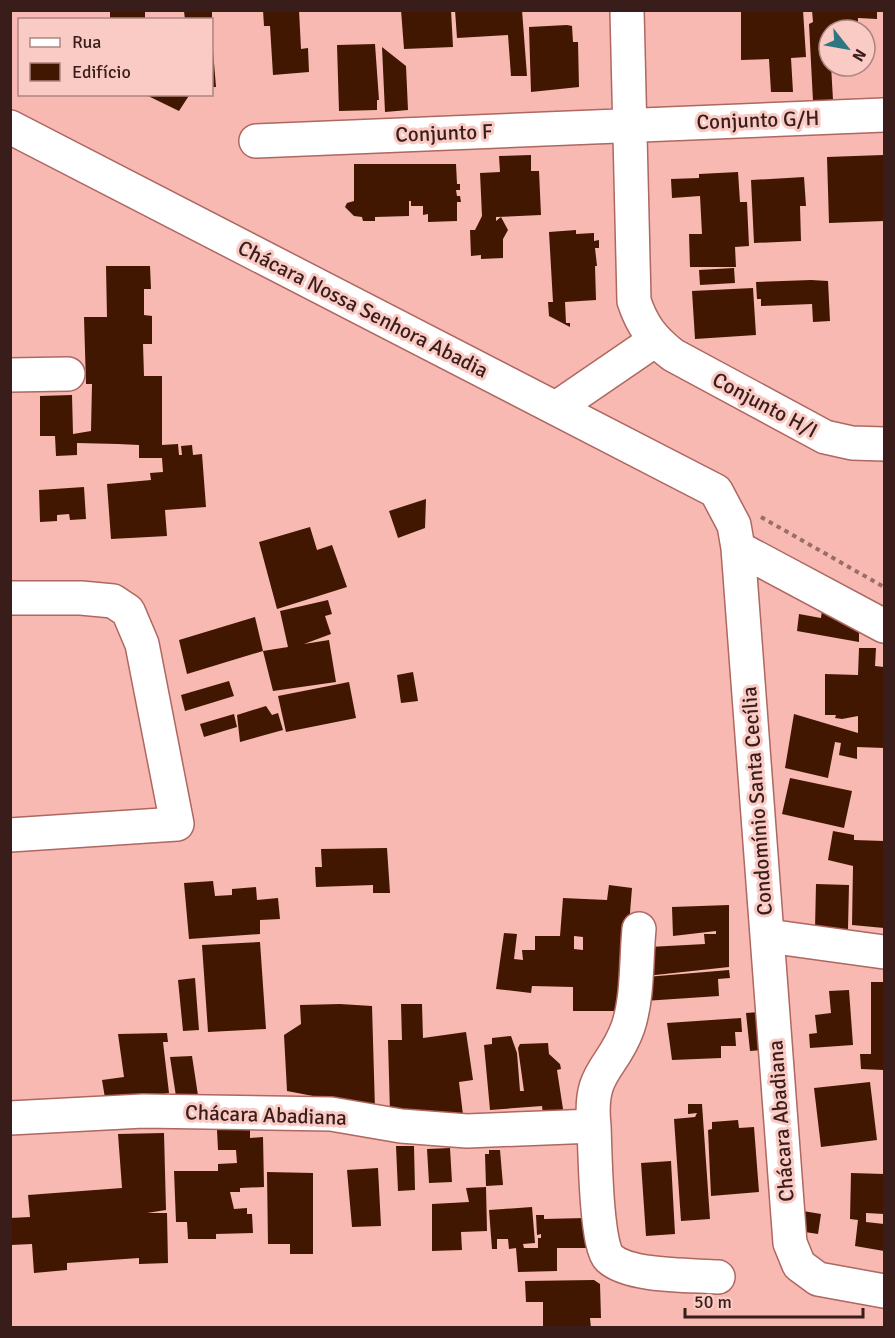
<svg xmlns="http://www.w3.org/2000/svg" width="895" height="1338" viewBox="0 0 895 1338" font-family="Signika,sans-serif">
<rect width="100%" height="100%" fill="#f7b9b2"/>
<!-- building -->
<path fill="#411701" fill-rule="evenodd" d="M110,10H145V20H110Z
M212,10V20H185L184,11Z
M263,10H299L301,49L308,48L309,72L273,75L270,26H264Z
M401,10H451L453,47L404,49Z
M455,10H522L527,76H511L508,35L457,38Z
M741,10H803L806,57L791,58L793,92H771L769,59L741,60Z
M812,10H877V19L858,18V28H844L843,19L842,28L829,30L833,100L813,101L809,24L813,22Z
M567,25L572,26L573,42H578L579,87L531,92L529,27Z
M212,39L216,87H212Z
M375,44L379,100H377V110L339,111L337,45Z
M382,47L406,66L408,110L385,112Z
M144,94H190L179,111Z
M531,155V171H539L541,215L496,217V221L501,217L508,230L503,239V258L481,259V255L471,256L470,230H475L482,216L480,173L500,172L499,156Z
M883,155L884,221L829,223L827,157Z
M354,164H456L457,184H460V190H456L457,196H460L461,202H457V221L428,222V214L423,215V206H411V201H409V216L375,217V221H363L362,217L354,216L345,207L347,203L354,201Z
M738,172L740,202H747L749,246L735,247L736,267H690L689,234H702L700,196L672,198L671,179L699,178V174Z
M804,177L806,206H800L801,241L754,243L751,180Z
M576,230V234L594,233V241L599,240V248H595L597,266H595L596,300L565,302L566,323H570V327L549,316L548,302H553L549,232Z
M106,266H150L151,289H144V315L152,316V344H143L144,376H162V445L178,444L179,455H182L181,446L192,445L193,455L202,454L206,507L165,510L167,536L111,539L107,484L151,480L150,473L163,472L162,458H139V445L118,444L77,443V455L56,456L55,436H40V396L72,395L73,434L91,431L92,384H86L84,317H107Z
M734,268L735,283L700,285L699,270Z
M811,280L828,281L830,321L813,322L812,304L761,306V299H757L756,282Z
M753,288L756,335L695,339L692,291Z
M84,487L86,519L70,520L69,514L57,515V521L40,522L39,490Z
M426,499L425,528L398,538L389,511Z
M310,527L317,550L332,545L347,587L277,609L259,542Z
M328,600L332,614L325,616L331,634L304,644L329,640L336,682L273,691L263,651L288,647L280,611Z
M822,610L859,623V642L797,631L799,614L821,618Z
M255,617L263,651L187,674L179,640Z
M859,648H876L875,666L884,667V748L857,747V759L839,755L841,743L835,742L828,778L785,768L794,714L858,733V716L842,719L835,718L836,715H825V674L858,675Z
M413,672L418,701L401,703L397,675Z
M229,681L234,696L185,711L181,695Z
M349,682L356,718L286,732L278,696Z
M266,706L272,715L278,713L283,730L240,742L237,715Z
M234,714L237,727L204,737L200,724Z
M790,778L852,791L844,828L782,814Z
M833,831L854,835V840L884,841V928L852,925L853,866L828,860Z
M387,848L390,893H373V885L316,887L315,867H322L321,849Z
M213,881L215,896L232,895V889L256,887L257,900L278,898L280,919L260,920V934L189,939L184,883Z
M816,884L849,885L848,929H815Z
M609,885L632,888L622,1011H573V987L532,986L531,993L496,989L504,933L517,934L514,959L523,960L522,950H535V936H560L563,898L607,900ZM574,936L583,937V950L574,949Z
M729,905V967L646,976L649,947L705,944L704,934H716V931L673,936L672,907Z
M260,942L266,1029L208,1032L202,945Z
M729,970L730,978L718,979L719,996L644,1001L646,977Z
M195,978L199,1030L183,1031L178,980Z
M871,982H884V1070L861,1069L860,1054H871Z
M849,990L853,1045L810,1048L809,1034L817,1033L815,1015L831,1013L829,991Z
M340,1004L372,1006L375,1109L344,1102V1099L334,1100L287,1091L284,1035L301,1024L300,1005Z
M401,1004H422L423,1038L466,1032L473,1080L459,1082L463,1115L390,1113L388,1040H402Z
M759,1012L762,1050L750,1051L746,1013Z
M741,1018L742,1032H735L736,1046H721V1058L672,1060L667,1023Z
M167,1033L168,1042H163L169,1093L106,1104L102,1080L124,1077L118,1034Z
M511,1036L517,1053L520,1091H524L518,1048L520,1044L548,1043L549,1054L560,1064L561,1069L557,1070L563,1109L559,1113L543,1114L542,1106L490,1110L484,1045L492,1044V1038Z
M192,1056L199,1102L177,1103L170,1057Z
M870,1082L877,1140L821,1147L814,1088Z
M688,1104H702L710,1219L681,1221L674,1119L695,1117L697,1113L688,1114Z
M738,1120L739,1128L754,1127L759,1192L711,1196L708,1130L712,1129V1122Z
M250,1128V1138L263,1137L264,1187L240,1188V1192H230L234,1209L247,1208V1214H252L253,1233L216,1234V1239H188L187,1222H176L174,1171H218V1164L237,1163L236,1150H218L217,1130Z
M164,1133L166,1210L147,1213H167L168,1263L139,1264V1258L67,1263V1270L34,1273L32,1244L11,1245L10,1241V1218L30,1217L28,1195L122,1188L118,1134Z
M396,1146H414L415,1190L398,1191Z
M450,1148L452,1182L429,1183L427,1149Z
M489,1150H500L503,1185L486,1186L485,1154H489Z
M671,1161L675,1234L646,1236L641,1163Z
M378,1168L381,1226L352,1227L347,1170Z
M267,1172L313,1173V1254H290V1244H268Z
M851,1173L884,1174V1214L866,1213V1222L884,1224V1251L855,1246L858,1220L850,1219Z
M486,1187L487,1231L461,1232L462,1250L432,1251V1204L469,1202L466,1188Z
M532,1207L535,1243L523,1244L524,1248H538V1238H541V1234L537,1235L536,1215H544V1219L585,1218L587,1248H557V1271L518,1272L516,1248L509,1249L508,1239H497V1249H492L489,1210Z
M803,1211L821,1214L818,1234L805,1232Z
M594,1280L600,1284L601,1318H590L591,1328H543V1302H526L525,1281Z"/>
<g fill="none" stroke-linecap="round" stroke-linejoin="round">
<defs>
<path id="minor" d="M627,10L634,301C642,325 652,339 673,355L825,437L852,443L884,444
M10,127L716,491L734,525L738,548L790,1243L799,1265L818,1279L884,1291
M256,141L884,115
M10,375L68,374
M556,408L654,341
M738,548L884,626
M10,598H81L113,601L128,611L142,644L177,824L10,835
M768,936L884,952
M10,1118L143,1111L331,1114L401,1126L467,1131L594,1126C588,1070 613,1070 628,1027C638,997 636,960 639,929
M594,1126C595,1149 596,1246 609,1258C629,1277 691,1275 718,1277"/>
</defs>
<!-- minor casing -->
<use href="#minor" stroke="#ae6761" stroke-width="36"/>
<!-- path -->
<path stroke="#9a6d68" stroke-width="4" stroke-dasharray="4.5 4.5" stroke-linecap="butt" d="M761,517L884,587"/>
<!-- minor -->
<use href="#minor" stroke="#fff" stroke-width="33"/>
</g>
<g text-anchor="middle" stroke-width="6" stroke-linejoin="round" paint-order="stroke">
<!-- street labels -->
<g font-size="21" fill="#391d1a" stroke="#facac5">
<text transform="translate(758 120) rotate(-2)" y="7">Conjunto G/H</text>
<text transform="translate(444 133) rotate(-2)" y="7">Conjunto F</text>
<text transform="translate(363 309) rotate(27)" y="7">Chácara Nossa Senhora Abadia</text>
<text transform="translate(765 405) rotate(28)" y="7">Conjunto H/I</text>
<text transform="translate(757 801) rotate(-94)" y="7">Condomínio Santa Cecília</text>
<text transform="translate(266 1115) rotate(2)" y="7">Chácara Abadiana</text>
<text transform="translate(781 1121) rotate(-94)" y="7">Chácara Abadiana</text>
</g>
</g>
<!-- border -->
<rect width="895" height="1338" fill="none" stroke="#391d1a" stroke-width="24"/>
<!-- legend -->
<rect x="18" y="18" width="195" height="78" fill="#facac5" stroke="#ad8581" stroke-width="1.5"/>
<rect x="30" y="38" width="30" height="9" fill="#ffffff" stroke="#ad8581" stroke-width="1.5"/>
<text x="72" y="48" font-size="18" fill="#391d1a">Rua</text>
<rect x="30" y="63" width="30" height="18" fill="#411701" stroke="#ad8581" stroke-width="1.5"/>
<text x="72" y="78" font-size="18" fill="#391d1a">Edifício</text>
<!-- north arrow -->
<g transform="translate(847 48) rotate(121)"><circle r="28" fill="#facac5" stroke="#ad8581" stroke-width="1.5"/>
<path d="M0-4.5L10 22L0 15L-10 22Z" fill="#2f7780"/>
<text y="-9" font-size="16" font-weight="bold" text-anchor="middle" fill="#391d1a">N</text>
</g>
<!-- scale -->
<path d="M685 1308v9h178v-9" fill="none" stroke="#391d1a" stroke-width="3"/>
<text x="694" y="1308" font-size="18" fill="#391d1a" stroke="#facac5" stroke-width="4.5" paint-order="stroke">50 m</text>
</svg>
